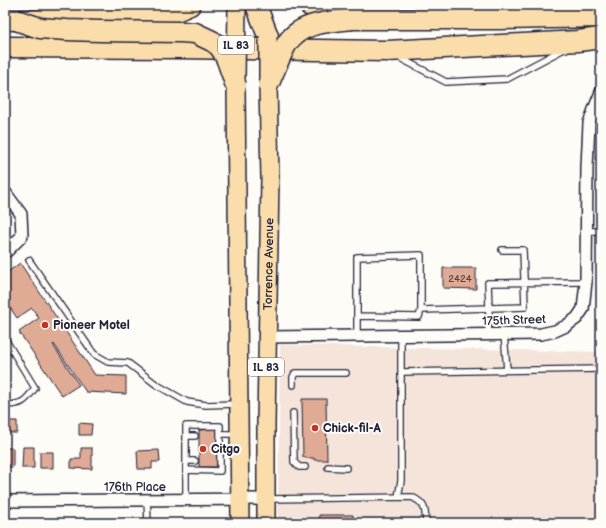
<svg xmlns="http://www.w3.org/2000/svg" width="606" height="528" viewBox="0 0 606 528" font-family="'Balsamiq Sans',sans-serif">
<rect width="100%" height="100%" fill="#fdfcf7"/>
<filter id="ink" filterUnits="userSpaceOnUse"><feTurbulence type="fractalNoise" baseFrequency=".025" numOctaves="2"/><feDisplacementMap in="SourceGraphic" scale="8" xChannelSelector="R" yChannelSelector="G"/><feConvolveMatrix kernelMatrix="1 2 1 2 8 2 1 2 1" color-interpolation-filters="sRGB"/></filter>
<g filter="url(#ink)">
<!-- built -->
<path fill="#f4e4da" d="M280,345L601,352V523H278Z"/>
<!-- building -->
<path fill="#e0ab95" stroke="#22223b" d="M20,263L95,375L126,376V394L86,392L54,344L53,345L79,385L62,396L19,332L39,318L32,308L17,318L5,300V274Z
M443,268H476V289L443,288Z
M302,399H326L327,460H314V458H305V457H303Z
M5,421H17V433H5Z
M79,423L92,424L91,435H79Z
M219,429V467H199V430Z
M23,447H34V468H22Z
M5,448H13V467H5Z
M81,448H92V469L71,468V459H81Z
M159,450L160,462H152V469H138L137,451Z
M40,452H53V468H40Z
M319,515H353V522H411V523H319Z"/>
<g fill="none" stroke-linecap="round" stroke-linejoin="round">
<defs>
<path id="lane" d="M398,57L446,82L507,79L564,49
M586,231H601
M5,236L12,246
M29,260L94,354L108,362L128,363L157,385L187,402L206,405L237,404
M357,316L419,317L421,310
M488,334L489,308L488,283L586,282
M504,334L507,370
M357,336V257L421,255V310L525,307L523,250H502
M5,339L35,388C25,402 21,405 5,405
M402,372L601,369
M293,385V377L295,373H346
M293,413L294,462L299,467H305
M186,426H220V471L186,470Z
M220,434H238
M186,436H195
M186,461H195
M328,467L346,468
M398,497L401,481V336
M268,499L412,497C426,504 425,509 426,523
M147,500L148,523
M186,500V470"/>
<path id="street" d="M5,192L21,214L22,236L7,251H5
M267,337L541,334L555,331L566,326L577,318L583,309L586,282L587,167L589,123L595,107L601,92
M5,501L266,499"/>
<g id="primary">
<path d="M236,86L240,523"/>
<path id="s1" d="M266,523V425L270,178L268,85"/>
</g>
<path id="highway" d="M256,5L268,36
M309,5L328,14L352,19H499L601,17
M5,20L135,18L159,16L176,11L190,5
M5,47L181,48L387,51L578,41L601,38"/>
</defs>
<!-- lane casing -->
<use href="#lane" stroke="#22223b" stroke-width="8"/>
<!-- street casing -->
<use href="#street" stroke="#22223b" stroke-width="14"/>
<!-- primary casing -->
<use href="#primary" stroke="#22223b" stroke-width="20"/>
<!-- highway casing -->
<use href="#highway" stroke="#22223b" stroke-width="23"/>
<!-- lane -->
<use href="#lane" stroke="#fdfcf7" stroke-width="5.5"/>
<!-- street -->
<use href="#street" stroke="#fdfcf7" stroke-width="11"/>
<!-- primary -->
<use href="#primary" stroke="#faddab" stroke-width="17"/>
<!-- highway -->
<use href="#highway" stroke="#faddab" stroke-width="20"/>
<defs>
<path id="primary-bridge" d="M268,36V83
M236,79L237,5"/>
<path id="highway-bridge" d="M16,20L40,28L67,30L100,31L181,32L195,33L212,41L219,46L223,52L227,60L236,86
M268,85C274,72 279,58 286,45C299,22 329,22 352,19"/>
</defs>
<!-- primary-bridge casing -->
<use href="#primary-bridge" stroke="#22223b" stroke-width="20" stroke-linecap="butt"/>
<!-- highway-bridge casing -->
<use href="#highway-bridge" stroke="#22223b" stroke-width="23" stroke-linecap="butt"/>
<!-- primary-bridge -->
<use href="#primary-bridge" stroke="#faddab" stroke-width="17"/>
<!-- highway-bridge -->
<use href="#highway-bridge" stroke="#faddab" stroke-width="20"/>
</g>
</g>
<!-- markers -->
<g fill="#c8321e" stroke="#fdfcf7" stroke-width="1.5">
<circle cx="45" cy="325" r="4"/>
<circle cx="315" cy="428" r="4"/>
<circle cx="203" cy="449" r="4"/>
</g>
<g text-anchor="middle" stroke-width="4" stroke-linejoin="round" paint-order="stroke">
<!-- number labels -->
<g font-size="10" fill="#524452">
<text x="460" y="282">2424</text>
</g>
<!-- shield labels -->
<g fill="#fdfcf7" stroke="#646373" stroke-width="1">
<rect x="218" y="36" width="36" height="18" rx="3"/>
<rect x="248" y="358" width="36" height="18" rx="3"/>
</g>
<g font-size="11" font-weight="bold" fill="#22223b">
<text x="236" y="49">IL 83</text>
<text x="266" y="371">IL 83</text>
</g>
<!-- street labels -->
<g font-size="12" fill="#22223b" stroke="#fdfcf7">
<text dy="4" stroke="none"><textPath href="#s1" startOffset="259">Torrence Avenue</textPath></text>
<text transform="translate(514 320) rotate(-2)" y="4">175th Street</text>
<text x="135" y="491">176th Place</text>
</g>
<!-- poi labels -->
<g font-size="12" font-weight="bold" fill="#22223b" stroke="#fdfcf7" text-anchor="start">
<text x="53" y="329">Pioneer Motel</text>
<text x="323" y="432">Chick-fil-A</text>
<text x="211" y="453">Citgo</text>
</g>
</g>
<!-- margin -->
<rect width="606" height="528" fill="none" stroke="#fdfcf7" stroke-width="20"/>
<rect x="10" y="10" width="586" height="508" fill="none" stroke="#22223b" stroke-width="1.5" filter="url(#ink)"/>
</svg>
